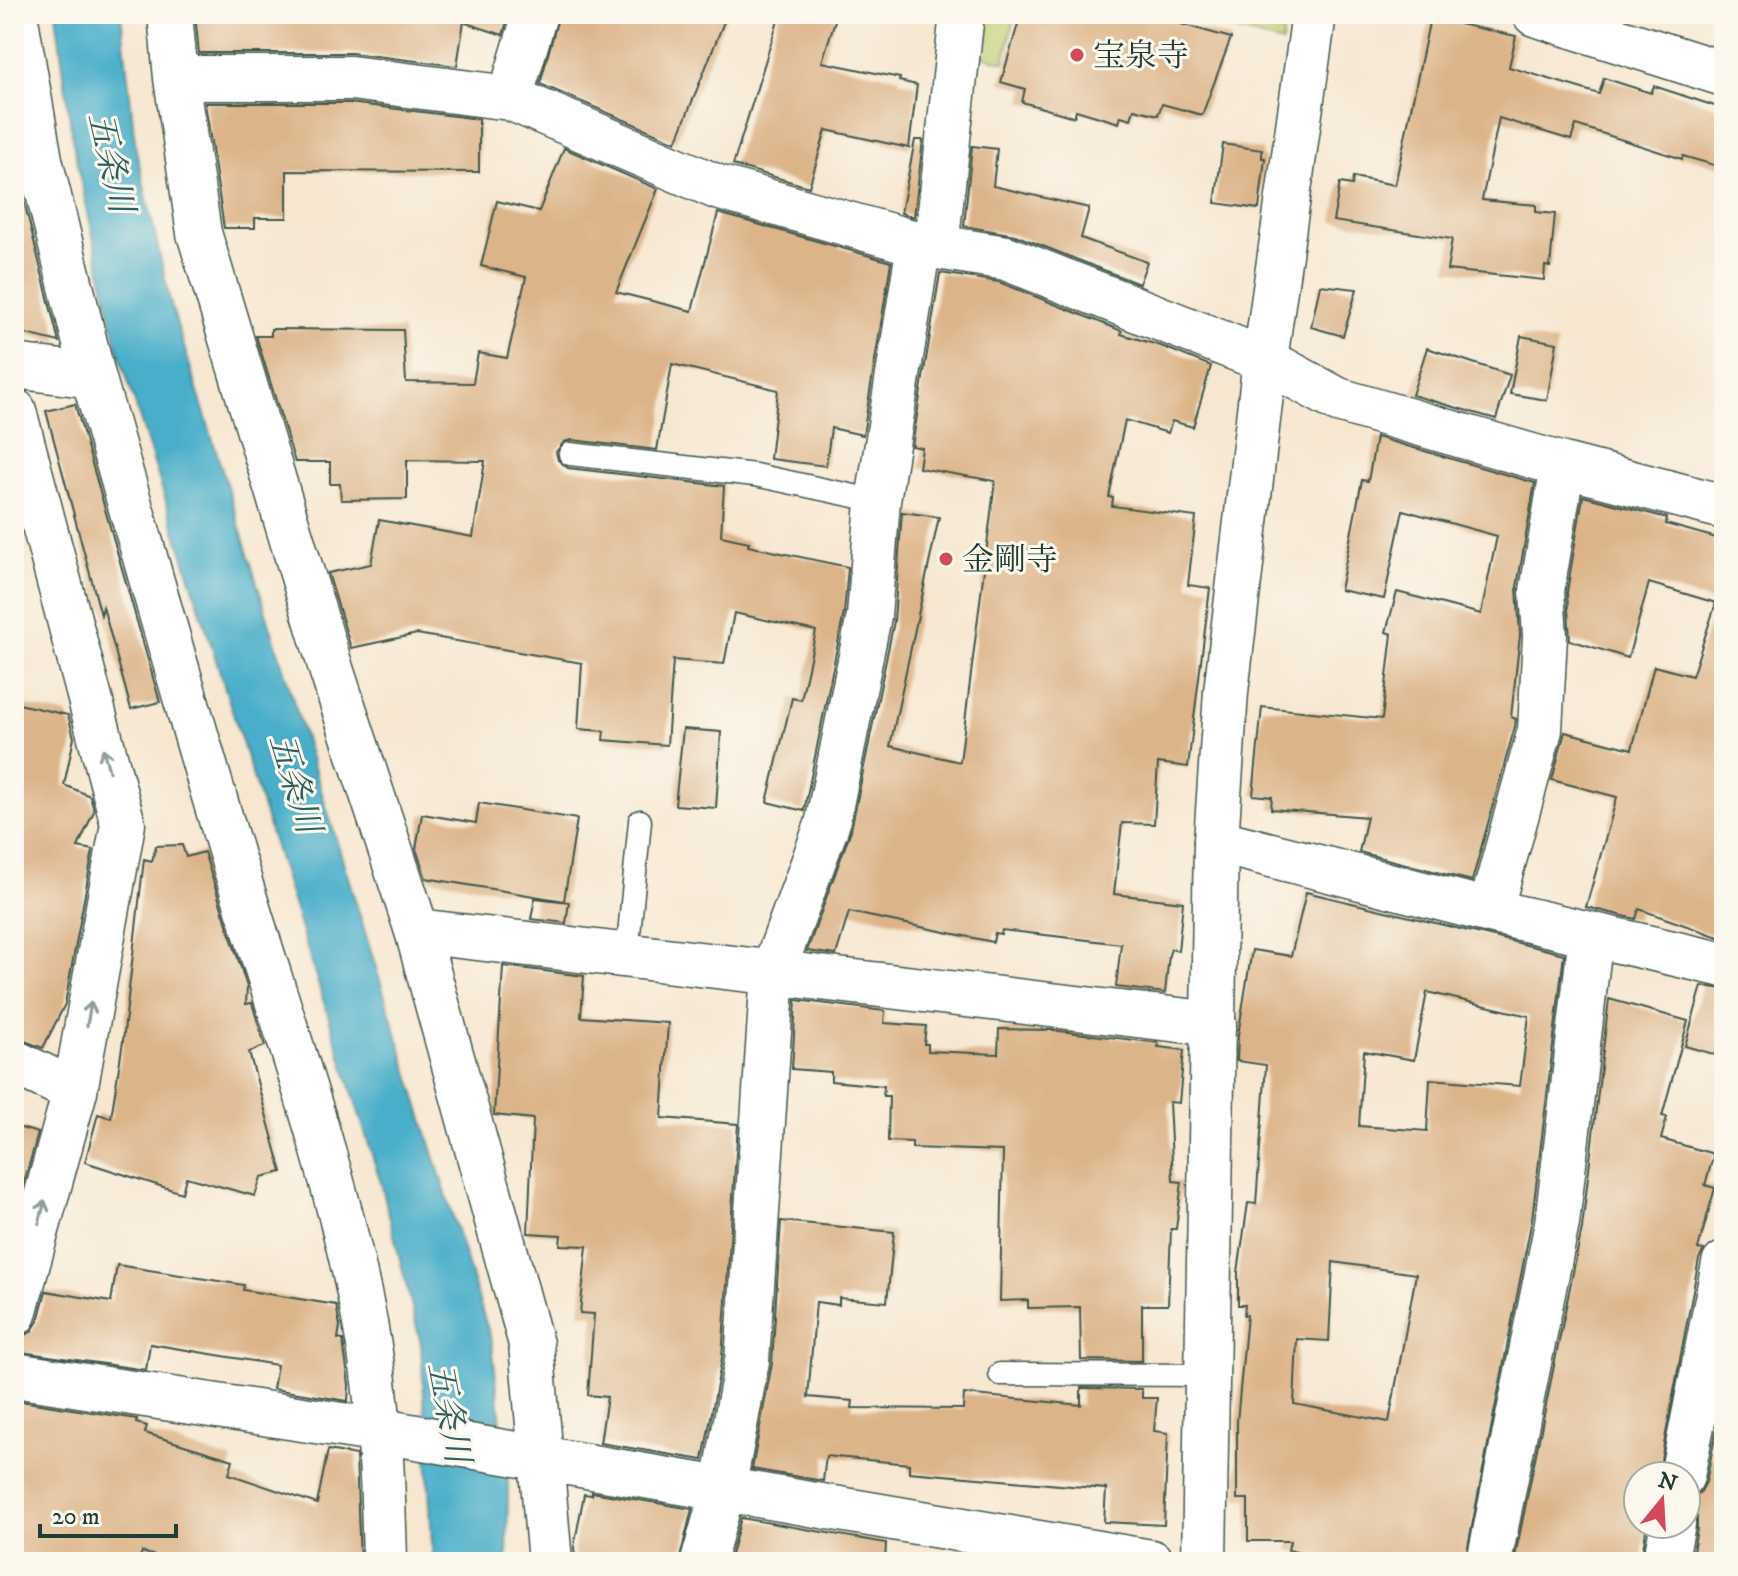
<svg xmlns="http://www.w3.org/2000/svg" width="1738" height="1576" viewBox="0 0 1738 1576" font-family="'IM FELL DW Pica','Noto Serif JP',serif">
<rect width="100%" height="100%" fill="#fbf7ec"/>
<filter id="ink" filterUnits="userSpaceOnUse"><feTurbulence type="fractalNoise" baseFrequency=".0125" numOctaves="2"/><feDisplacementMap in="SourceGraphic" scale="16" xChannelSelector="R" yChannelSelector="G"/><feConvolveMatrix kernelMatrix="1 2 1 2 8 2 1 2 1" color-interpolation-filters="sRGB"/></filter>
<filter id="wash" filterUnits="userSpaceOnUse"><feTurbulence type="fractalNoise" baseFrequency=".006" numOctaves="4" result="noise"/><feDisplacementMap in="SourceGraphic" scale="32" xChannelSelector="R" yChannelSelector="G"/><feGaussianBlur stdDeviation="1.8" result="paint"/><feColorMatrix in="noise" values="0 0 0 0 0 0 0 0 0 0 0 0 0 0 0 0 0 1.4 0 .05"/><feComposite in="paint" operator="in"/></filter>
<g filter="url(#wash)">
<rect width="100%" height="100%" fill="#f7e7d1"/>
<!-- green -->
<path fill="#bbca6d" stroke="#6d8450" stroke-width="2" d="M976,14H1015L1004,62L971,53Z
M1180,14H1285L1282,43Z"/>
<!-- water -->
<path fill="#49aec9" stroke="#34767e" stroke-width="2" d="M56,14H121L136,150L171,305L492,1343L508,1485L507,1562H433L421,1344L381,1183L117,346L73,143Z"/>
<g id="blocks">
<!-- building -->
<path fill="#dcb489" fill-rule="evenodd" d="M195,14H402L464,21L457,66L351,53H199Z
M467,14H509L503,35L466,23Z
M559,14H727L676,142L540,84Z
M780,14H837L822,62L900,78L899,81L917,85L909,148L826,130L809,187L733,165Z
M1021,14H1145L1231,38L1202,115L1162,104L1158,115L1134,109L1131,119L1121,116L1119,123L1076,110L1074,117L1022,102L1025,89L1001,82Z
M1430,18L1516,36L1509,67L1599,94L1604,78L1651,93L1654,86L1724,109V168L1683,156L1682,159L1576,125L1571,140L1499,118L1482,200L1536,205V212L1555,214L1550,267L1545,266L1544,280L1447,270L1452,239L1333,221L1340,183L1352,185L1353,177L1395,185Z
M205,103H349L479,119V172L287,171V218H255V228H224Z
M915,140H923L914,217L901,213Z
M1223,144L1262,150V158H1265L1259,209L1215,203Z
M972,146L997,149L993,186L1089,208L1081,238L1147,262L1139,284L1015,235L964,226Z
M564,148L658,189L616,292L692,311L718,213L891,262L863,435L831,428L826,466L770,459L778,390L672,364L657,450L572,440L564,442L556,452L558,460L568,468L724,486L721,536L749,542L748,546L848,567L844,613L804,811L767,802L792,698L801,700L816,631L734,613L724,664L673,660L667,745L603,740L604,731L578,729L582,663L417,634L351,648L328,573L371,564L379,520L473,537L485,461L407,460V499L341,500L340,484H330V462H295L256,336H271V329L403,330L406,382L473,383L478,353L507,358L526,277L481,266L497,201L539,211Z
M21,189L59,342L14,331V190Z
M940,273L999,282L1122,331L1121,334L1161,346L1211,366L1193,427L1172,421L1168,433L1125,420L1109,497L1113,498L1112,506L1196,517L1188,585L1210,588L1188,767L1158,763L1154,824L1122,823L1114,894L1183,902L1178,951L1171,949L1169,955L1165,993L1116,987L1121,944L1002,930L1001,934L995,933L993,942L849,912L836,955L807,951L851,830L894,621L902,512L939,517L890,746L960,762L995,481L919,468L922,448L912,446Z
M1320,285L1357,289L1343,336L1311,327Z
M1521,336L1557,343L1547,400L1510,394Z
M1427,348L1510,375L1496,419L1412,395Z
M75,404L160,702L131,709L103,607L101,615L46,411Z
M1376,437L1535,483L1517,587L1520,635L1511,717L1516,719L1515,726L1472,881L1359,852L1367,817L1271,809L1272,797L1253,795L1262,707L1382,719L1392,634L1386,632L1397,592L1481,614L1497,536L1403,510L1384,599L1340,590L1362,480L1368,481Z
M1583,496L1667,518L1666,524L1724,540V939L1639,909L1636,919L1586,907L1617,797L1552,780L1565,732L1632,749L1654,666L1692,676L1716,603L1649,583L1628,658L1570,640L1567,592Z
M14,703L68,715L74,738L64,785L90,796L94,811L78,847L93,850L65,1004L43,1048L14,1037Z
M683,729L721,732L716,808L675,805Z
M479,803L577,819L564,901L426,878L416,849L422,814L476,823Z
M182,845L186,857L204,852L247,987L246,1004L252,1003L265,1046L249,1052L282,1172L261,1177L255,1196L186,1177L182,1193L85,1162L98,1114L111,1118L123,1041L144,859L152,861L156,846Z
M1306,892L1564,954L1532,1219L1465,1562H1356L1288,1550L1290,1541H1248V1499H1237V1422L1247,1315H1244L1245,1305H1238V1272L1248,1203L1256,1204L1266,1065L1237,1061L1238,1035L1252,950L1291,956ZM1427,992L1529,1016L1520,1086L1430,1079L1427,1131L1359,1126L1364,1051L1414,1060ZM1333,1262L1416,1274L1389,1422L1294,1404L1297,1339L1329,1341Z
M535,898L569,902L566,923L531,919Z
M503,966L584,976L581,1017L668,1023L662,1118L738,1124L722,1358L703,1460L600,1443L607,1397L588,1395L594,1314L580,1313L587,1246L560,1245L561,1235L528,1233L533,1119L494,1115Z
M1702,986L1724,989V1057L1685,1046Z
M1609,999L1688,1021L1662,1116L1667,1117L1661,1139L1714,1154L1705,1185L1715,1188L1698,1249L1704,1250L1699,1259L1658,1476H1638V1524H1647L1641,1562H1514L1582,1228Z
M796,1000L885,1011L884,1023L926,1026L924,1044H928V1051L998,1054L999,1029L1051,1030L1159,1043L1158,1047L1184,1050L1179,1103L1169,1102L1173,1181L1182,1182L1176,1229H1171L1168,1305H1142V1361L1081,1360L1080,1307L1028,1308V1300L1000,1301L1003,1151L912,1148V1142L888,1141L889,1096H883L884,1086L831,1081V1072L792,1069Z
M14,1126L38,1133L14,1219Z
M781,1221L894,1232L887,1302L839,1298V1305L816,1302L808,1397L853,1401L852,1408L963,1409L964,1394L1081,1405V1388L1142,1389V1398H1157L1154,1431L1168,1433L1164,1525L1104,1522L1106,1489L909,1472V1464L826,1456L823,1481L752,1469L772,1363Z
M117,1265L244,1285L243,1290L336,1305L340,1326L338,1339L343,1340L349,1385L348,1401L273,1389L277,1365L150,1344L146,1370L14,1351V1338H21L31,1332L38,1321L46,1291L111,1302Z
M1724,1393V1562H1691L1697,1529V1517L1686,1500L1700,1493L1706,1482Z
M14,1400L137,1419L136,1423L147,1426L145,1433L233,1460L229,1474L317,1504L328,1450L356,1455L360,1562H175L142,1552L138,1562H14Z
M592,1492L692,1509L679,1562H605L575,1556L574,1547L584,1494L592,1495Z
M741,1518L886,1543L885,1562H729Z"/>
</g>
</g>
<g filter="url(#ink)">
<use href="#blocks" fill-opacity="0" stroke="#3f564c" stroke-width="2"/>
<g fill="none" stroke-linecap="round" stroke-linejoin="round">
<defs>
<path id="service" d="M570,454L755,475L878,501
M627,955L640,821
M1000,1374L1207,1375"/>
<path id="minor" d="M170,14L176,78L199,233L332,672L417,931L531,1344L550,1562
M535,14L510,98L717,187L919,244L1006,258L1265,360L1338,400L1563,465L1724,507
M176,78H351L510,98
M936,247L962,14
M14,366L93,376L40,160L15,14
M93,376C144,551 192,728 246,902C289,1041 338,1180 365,1323C380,1402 383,1482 385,1562
M14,411L123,824L75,1091L14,1314
M1216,841L1490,911L1724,965
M1490,911L1540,730L1545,636L1542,591L1563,465
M417,931L1214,1024
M14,1062L75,1091
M14,1375L381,1431L1151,1562
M1682,1476L1724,1264
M703,1562L723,1490L747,1361L773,972L827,825L869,616L878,501L919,244
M1489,1562L1557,1223L1591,934
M1665,1562L1673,1524"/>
<path id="tertiary" d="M1535,14L1724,74
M1204,1562L1216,841L1226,692L1265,360L1314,14"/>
</defs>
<!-- service casing -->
<use href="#service" stroke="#3f564c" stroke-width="25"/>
<!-- minor casing -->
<use href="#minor" stroke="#3f564c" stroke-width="47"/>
<!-- tertiary casing -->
<use href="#tertiary" stroke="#3f564c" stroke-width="47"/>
<!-- service -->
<use href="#service" stroke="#fff" stroke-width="22"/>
<!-- minor -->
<use href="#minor" stroke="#fff" stroke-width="44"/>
<!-- tertiary -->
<use href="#tertiary" stroke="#fff" stroke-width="44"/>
</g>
<!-- one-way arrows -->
<defs><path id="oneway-shaft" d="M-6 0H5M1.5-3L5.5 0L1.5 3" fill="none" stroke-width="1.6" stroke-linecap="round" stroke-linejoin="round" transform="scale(2)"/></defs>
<g stroke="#8f9e9a">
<use href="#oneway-shaft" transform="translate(106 760) rotate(-105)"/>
<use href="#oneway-shaft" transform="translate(89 1014) rotate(-80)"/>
<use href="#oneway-shaft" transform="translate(42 1212) rotate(-75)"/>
</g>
</g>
<!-- markers -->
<g fill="#d1495b" stroke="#fbf7ec" stroke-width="3">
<circle cx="1077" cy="55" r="8"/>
<circle cx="946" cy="559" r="8"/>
</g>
<g text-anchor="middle" stroke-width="6" stroke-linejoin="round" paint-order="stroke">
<!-- poi labels -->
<g font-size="32" fill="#1f3d34" stroke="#fbf7ec" text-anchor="start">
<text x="1093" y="66">宝泉寺</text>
<text x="962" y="570">金剛寺</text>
</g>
<!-- water labels -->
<g font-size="34" font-style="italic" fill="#2c5f61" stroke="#fbf7ec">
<text transform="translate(112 162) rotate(77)" y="12">五条川</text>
<text transform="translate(296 783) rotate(73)" y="12">五条川</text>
<text transform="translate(450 1412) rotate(79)" y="12">五条川</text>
</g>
</g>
<!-- margin -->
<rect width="1738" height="1576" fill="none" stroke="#fbf7ec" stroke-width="48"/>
<!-- north arrow -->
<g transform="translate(1662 1500) rotate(18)"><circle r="38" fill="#fbf7ec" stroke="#a3ada2" stroke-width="2"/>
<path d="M0-6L14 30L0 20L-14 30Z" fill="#d1495b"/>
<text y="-12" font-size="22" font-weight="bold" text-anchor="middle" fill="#1f3d34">N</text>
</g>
<!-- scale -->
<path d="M40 1524v12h136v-12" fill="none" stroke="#1f3d34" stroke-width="4"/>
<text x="52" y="1524" font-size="24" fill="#1f3d34" stroke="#fbf7ec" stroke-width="6" paint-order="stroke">20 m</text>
</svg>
